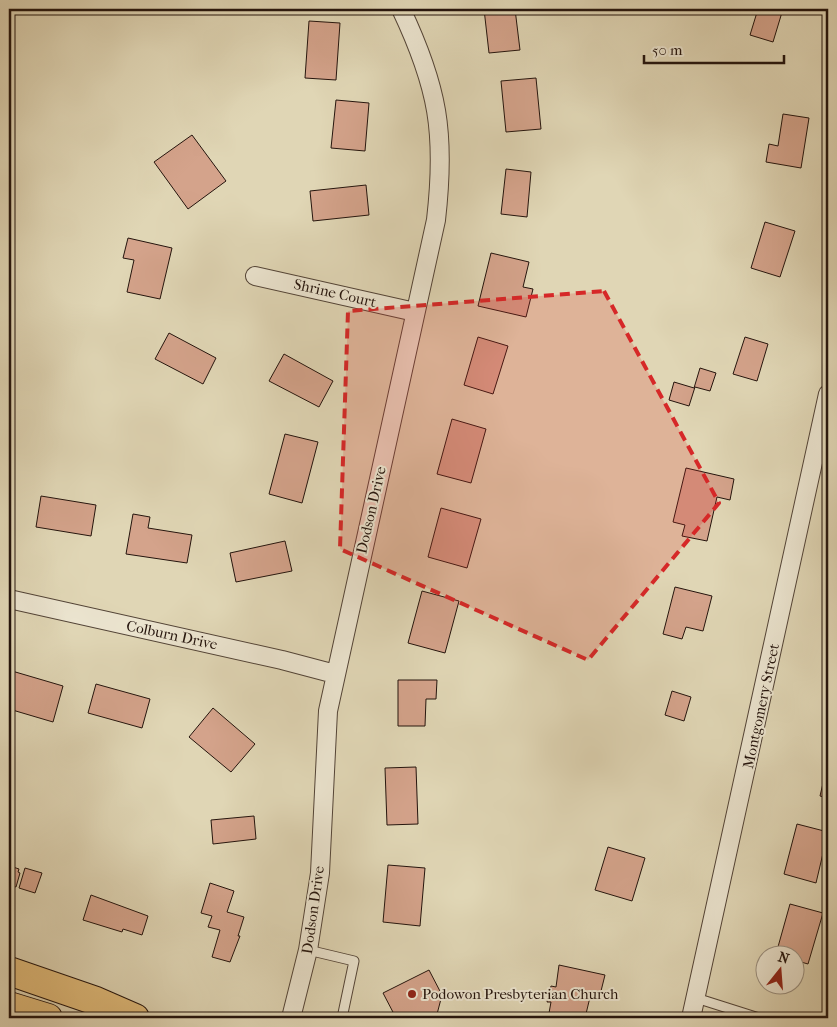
<svg xmlns="http://www.w3.org/2000/svg" width="837" height="1027" viewBox="0 0 837 1027" font-family="'IM FELL French Canon',serif">
<rect width="100%" height="100%" fill="#e0d6b5"/>
<filter id="stains"><feTurbulence type="fractalNoise" baseFrequency=".004" numOctaves="4"/><feColorMatrix values="0 0 0 0 .2 0 0 0 0 .09 0 0 0 0 .02 0 0 0 .5 -.17"/></filter>
<radialGradient id="worn" r=".72"><stop offset=".6" stop-color="#630" stop-opacity="0"/><stop offset="1" stop-color="#630" stop-opacity=".3"/></radialGradient>
<!-- building -->
<path fill="#d4a38b" stroke="#24140d" d="M484,9H515L520,50L489,53Z
M758,9H783L773,42L750,35Z
M309,21L340,23L336,80L305,78Z
M536,78L541,129L506,132L501,81Z
M336,100L369,103L365,151L331,148Z
M783,114L809,118L801,168L766,162L769,144L778,146Z
M192,135L226,181L188,209L154,162Z
M506,169L531,172L527,217L501,214Z
M366,185L369,215L313,221L310,191Z
M765,222L795,231L780,277L751,268Z
M128,238L172,248L160,299L127,292L134,260L123,258Z
M491,253L529,262L523,287L533,289L526,317L478,306Z
M169,333L216,358L203,384L155,359Z
M478,337L508,346L493,394L464,385Z
M745,337L768,344L757,381L733,374Z
M284,354L333,381L319,407L269,381Z
M700,368L716,373L710,391L695,387L689,406L669,400L674,382L694,388Z
M452,419L486,429L471,483L437,474Z
M285,434L318,442L302,503L269,494Z
M686,468L734,479L730,500L717,497L707,541L682,536L685,525L673,522Z
M41,496L96,505L91,536L36,527Z
M441,508L481,519L467,568L428,557Z
M133,514L150,517L148,528L192,535L187,563L126,554Z
M285,541L292,571L236,582L230,553Z
M675,587L712,596L703,631L686,627L682,639L663,634Z
M422,591L459,601L445,653L408,643Z
M12,671L63,686L53,722L9,709V682Z
M398,680H437L436,699H426L425,726H398Z
M96,684L150,699L142,728L88,713Z
M672,691L691,697L684,721L665,715Z
M213,708L255,744L231,772L189,737Z
M828,762V798L820,796Z
M416,767L418,824L387,825L385,768Z
M254,816L256,839L213,844L211,820Z
M797,824L828,832L816,883L784,874Z
M608,847L645,858L632,901L595,890Z
M9,861L14,862L13,867L19,869L18,872L20,873L16,887L9,885Z
M388,865L425,868L420,926L383,922Z
M25,868L42,873L35,893L19,888Z
M210,883L234,891L227,912L244,917L238,936H240L230,962L212,957L220,930L208,927L212,916L201,913Z
M91,895L148,916L142,935L123,929L122,932L83,920Z
M790,904L823,913L808,964L794,960V954H776Z
M559,965L605,975L600,995L591,993L585,1018H570L549,1013L551,1002H547L551,986L556,987Z
M429,970L442,995L436,1018H391L395,1016L383,993Z"/>
<g fill="none" stroke-linecap="round" stroke-linejoin="round">
<defs>
<path id="service" d="M308,950L354,961L342,1018
M696,998L759,1018"/>
<path id="minor" d="M255,276L415,312
M9,599L282,660L335,674
M291,1018L308,950L320,873L328,711L436,220C446,133 438,87 401,9
M691,1018L828,394"/>
<path id="primary" d="M9,971L96,1001L135,1018
M9,1006L48,1018"/>
</defs>
<!-- service casing -->
<use href="#service" stroke="#534437" stroke-width="11"/>
<!-- minor casing -->
<use href="#minor" stroke="#534437" stroke-width="20"/>
<!-- primary casing -->
<use href="#primary" stroke="#24140d" stroke-width="30"/>
<!-- service -->
<use href="#service" stroke="#ebe4cf" stroke-width="9"/>
<!-- minor -->
<use href="#minor" stroke="#ebe4cf" stroke-width="18"/>
<!-- primary -->
<use href="#primary" stroke="#e0bb7a" stroke-width="28"/>
</g>
<!-- marked area -->
<path fill="#d62828" fill-opacity="0.2" stroke="#d62828" stroke-width="4" stroke-dasharray="10 6" stroke-linejoin="round" d="M604,291L719,503L588,660L340,549L348,311Z"/>
<!-- markers -->
<circle fill="#8f2418" stroke="#ebe4cf" stroke-width="2" cx="412" cy="994" r="5"/>
<g text-anchor="middle" stroke-width="4" stroke-linejoin="round" paint-order="stroke">
<!-- street labels -->
<g font-size="15" fill="#24140d" stroke="#ebe4cf">
<text transform="translate(335 293) rotate(13)" y="5">Shrine Court</text>
<text transform="translate(371 510) rotate(-77)" y="5">Dodson Drive</text>
<text transform="translate(172 635) rotate(12)" y="5">Colburn Drive</text>
<text transform="translate(761 706) rotate(-78)" y="5">Montgomery Street</text>
<text transform="translate(313 910) rotate(-82)" y="5">Dodson Drive</text>
</g>
<!-- poi labels -->
<g font-size="15" fill="#24140d" stroke="#ebe4cf" text-anchor="start">
<text x="422" y="999">Podowon Presbyterian Church</text>
</g>
</g>
<!-- margin -->
<rect width="837" height="1027" fill="none" stroke="#e0d6b5" stroke-width="30"/>
<rect x="10" y="10" width="817" height="1007" fill="none" stroke="#24140d" stroke-width="2.5"/>
<rect x="15" y="15" width="807" height="997" fill="none" stroke="#24140d"/>
<!-- north arrow -->
<g transform="translate(780 970) rotate(17)"><circle r="24" fill="#ebe4cf" stroke="#9b9181"/>
<path d="M0-4L9 19L0 12L-9 19Z" fill="#8f2418"/>
<text y="-8" font-size="14" font-weight="bold" text-anchor="middle" fill="#24140d">N</text>
</g>
<!-- scale -->
<path d="M644 55v8h140v-8" fill="none" stroke="#24140d" stroke-width="2.5"/>
<text x="652" y="55" font-size="15" fill="#24140d" stroke="#ebe4cf" stroke-width="4" paint-order="stroke">50 m</text>
<rect width="100%" height="100%" filter="url(#stains)"/>
<rect width="100%" height="100%" fill="url(#worn)"/>
</svg>
